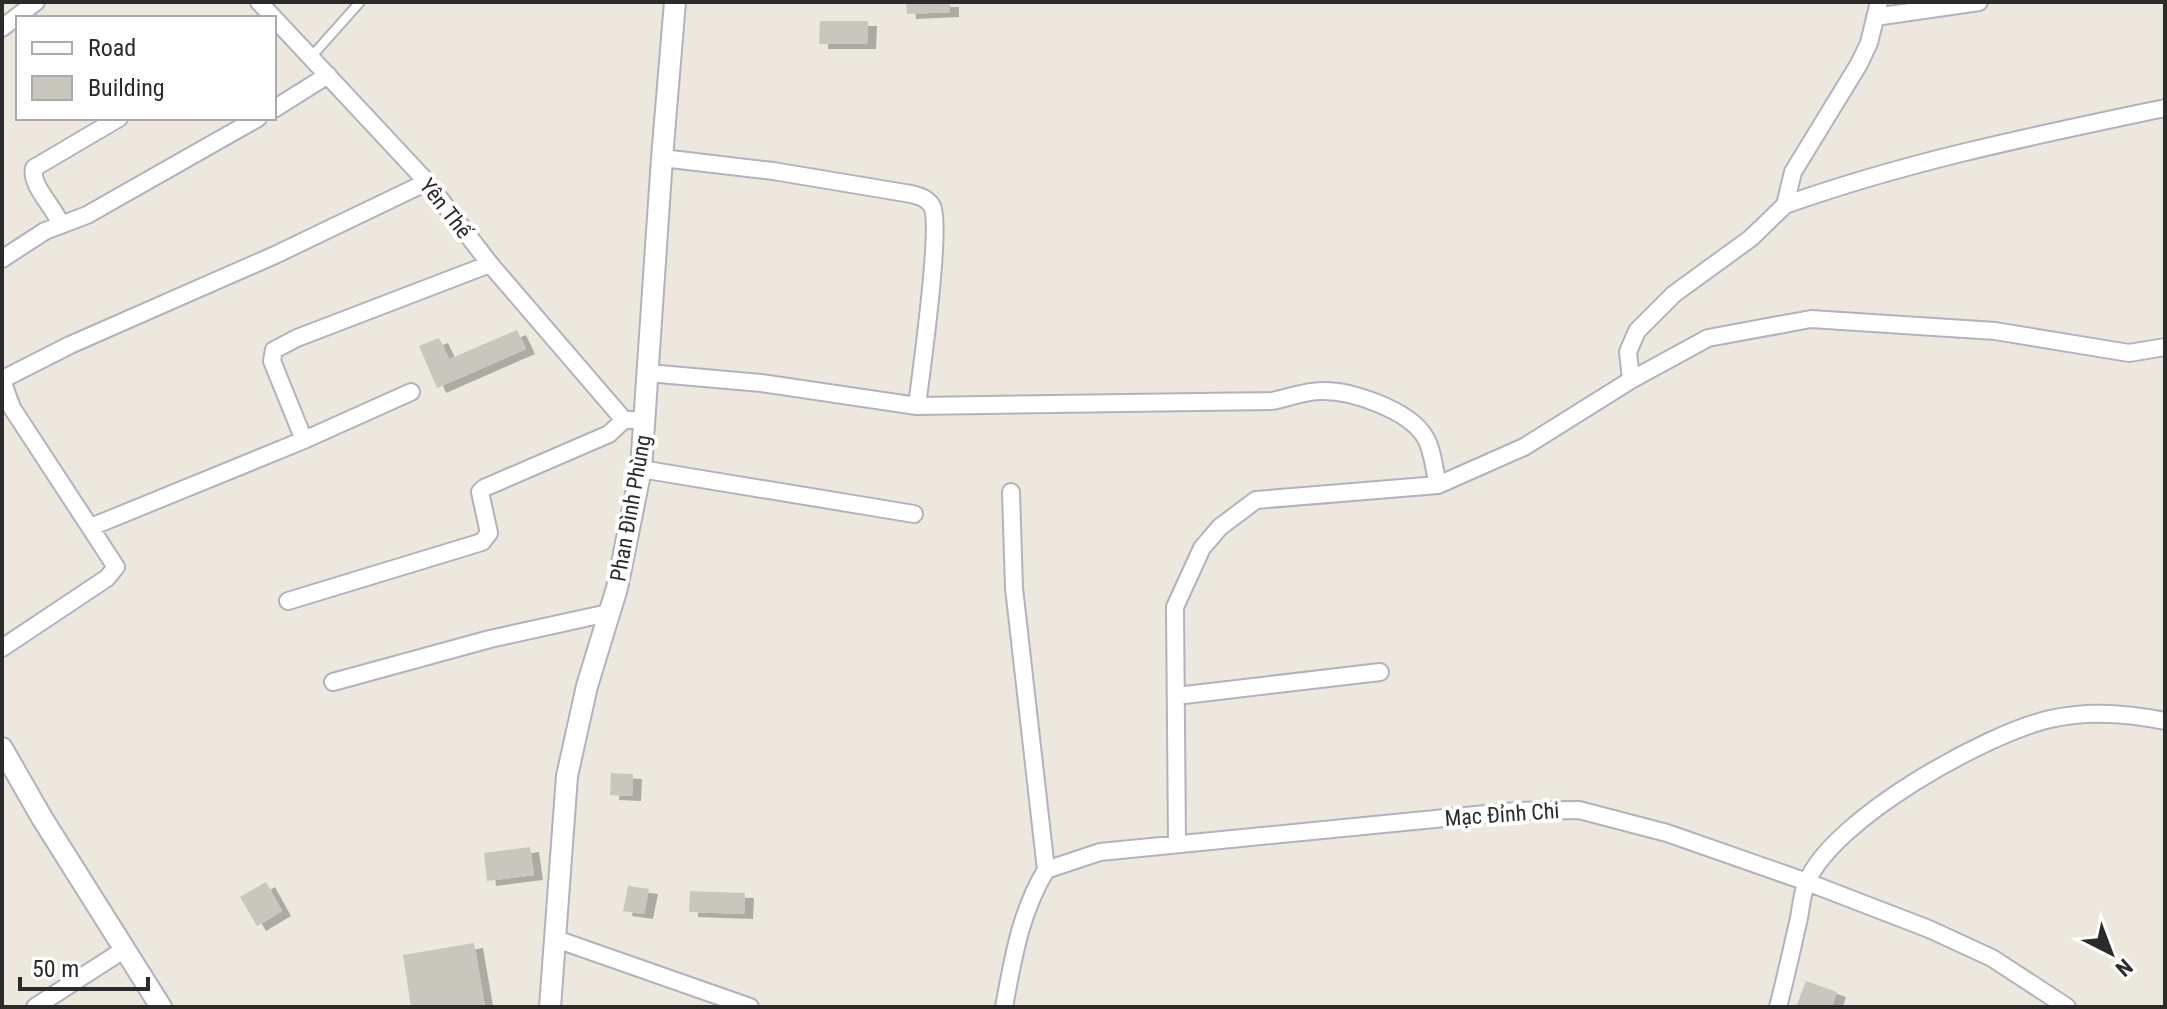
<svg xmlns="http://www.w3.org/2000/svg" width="2167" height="1009" viewBox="0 0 2167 1009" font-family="'Roboto Condensed',sans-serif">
<defs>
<filter id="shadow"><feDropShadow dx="9" dy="5" stdDeviation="0" flood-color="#0004"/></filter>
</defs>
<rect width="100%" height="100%" fill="#ece8de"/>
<!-- building -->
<path fill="#c8c6bd" filter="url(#shadow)" d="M906,2H950V12L907,14Z
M820,21H868L867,44H819Z
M517,330L526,349L437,388L419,346L439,338L449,359Z
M611,773L633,774L632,796L610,795Z
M530,847L534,875L487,881L484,853Z
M266,882L282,911L257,926L240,897Z
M628,886L649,889L644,914L623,911Z
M690,891L745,893L744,914L689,912Z
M474,943L485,1007H411L403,955Z
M1806,981L1837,992L1832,1007H1796Z"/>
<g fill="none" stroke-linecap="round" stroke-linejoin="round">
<defs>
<path id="service" d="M311,57L360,2"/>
<path id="minor" d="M259,2L427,182L490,264L624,420
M1875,17L1979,2
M2,28L36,2
M274,109L328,75
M662,158L773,171L911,194C919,196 927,198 932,206C942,227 921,373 917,406
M1785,205C1908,161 2037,135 2165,108
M61,225C54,206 30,186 34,168L119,118
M2,259L45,231L87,215L258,118
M648,373L761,383L917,406L1272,401C1288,398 1305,391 1321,391C1351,390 1409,410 1425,437C1433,450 1434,470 1438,485
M1631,380L1628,352L1637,331L1674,294L1751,238L1785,205L1793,172L1859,64L1869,43L1879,2
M304,440L272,361L274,350L297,338L490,264
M641,469L914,514
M1011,492L1014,588L1046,870
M91,527L304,440L411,392
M288,601L482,542L489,533L480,492L484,488L609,434L624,420H632
M2,648L107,578L116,567L12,408L3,383L7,377L70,345L275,255L427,182
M333,682L490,639L608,613
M1176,696L1380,672
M1177,844L1175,607L1202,548L1220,527L1256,500L1438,485L1524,447L1631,380L1708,338L1811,319L1995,331L2129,353L2165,347
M556,939L750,1007
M35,1007L125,949
M1004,1007C1013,959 1020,913 1046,870L1100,852L1516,811L1579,810L1667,833L1807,882L1929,929L1992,958L2067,1007
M1778,1007C1786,977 1792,948 1799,918C1801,907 1802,893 1807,882C1833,819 1985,734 2050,719C2089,710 2127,713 2165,721"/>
<path id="tertiary" d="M2,748L42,818L161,1007
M550,1007L567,776L587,686L617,588L641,469L662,158L675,2"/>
</defs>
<!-- service casing -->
<use href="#service" stroke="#b2b2be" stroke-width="12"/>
<!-- minor casing -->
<use href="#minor" stroke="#b2b2be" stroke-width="20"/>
<!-- tertiary casing -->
<use href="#tertiary" stroke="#b2b2be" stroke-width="24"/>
<!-- service -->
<use href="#service" stroke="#fff" stroke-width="8"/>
<!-- minor -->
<use href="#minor" stroke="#fff" stroke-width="16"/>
<!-- tertiary -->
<use href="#tertiary" stroke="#fff" stroke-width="20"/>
</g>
<g text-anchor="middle" stroke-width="8" stroke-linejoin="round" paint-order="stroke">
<!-- street labels -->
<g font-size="22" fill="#2b2b2b" stroke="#fff">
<text transform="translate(446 208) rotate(52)" y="8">Yên Thế</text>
<text transform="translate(630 508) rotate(-80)" y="8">Phan Đình Phùng</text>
<text transform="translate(1502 814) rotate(-4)" y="8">Mạc Đỉnh Chi</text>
</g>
</g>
<!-- border -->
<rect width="2167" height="1009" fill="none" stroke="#2b2b2b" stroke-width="8"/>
<!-- legend -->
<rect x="16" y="16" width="260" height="104" fill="#ffffff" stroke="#aaaaaa" stroke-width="2"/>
<rect x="32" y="42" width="40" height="12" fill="#ffffff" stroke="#aaaaaa" stroke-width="2"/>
<text x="88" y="56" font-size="24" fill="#2b2b2b">Road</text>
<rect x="32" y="76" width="40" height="24" fill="#c8c6bd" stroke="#aaaaaa" stroke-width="2"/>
<text x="88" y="96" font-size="24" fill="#2b2b2b">Building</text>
<!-- north arrow -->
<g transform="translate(2111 953) rotate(138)" stroke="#ffffff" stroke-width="6" paint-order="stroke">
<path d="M0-6L14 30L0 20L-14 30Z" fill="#2b2b2b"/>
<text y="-12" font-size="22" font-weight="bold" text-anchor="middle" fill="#2b2b2b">N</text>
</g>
<!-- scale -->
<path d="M20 977v12h128v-12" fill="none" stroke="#2b2b2b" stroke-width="4"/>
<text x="32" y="977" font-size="24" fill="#2b2b2b" stroke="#ffffff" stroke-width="6" paint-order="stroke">50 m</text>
</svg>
